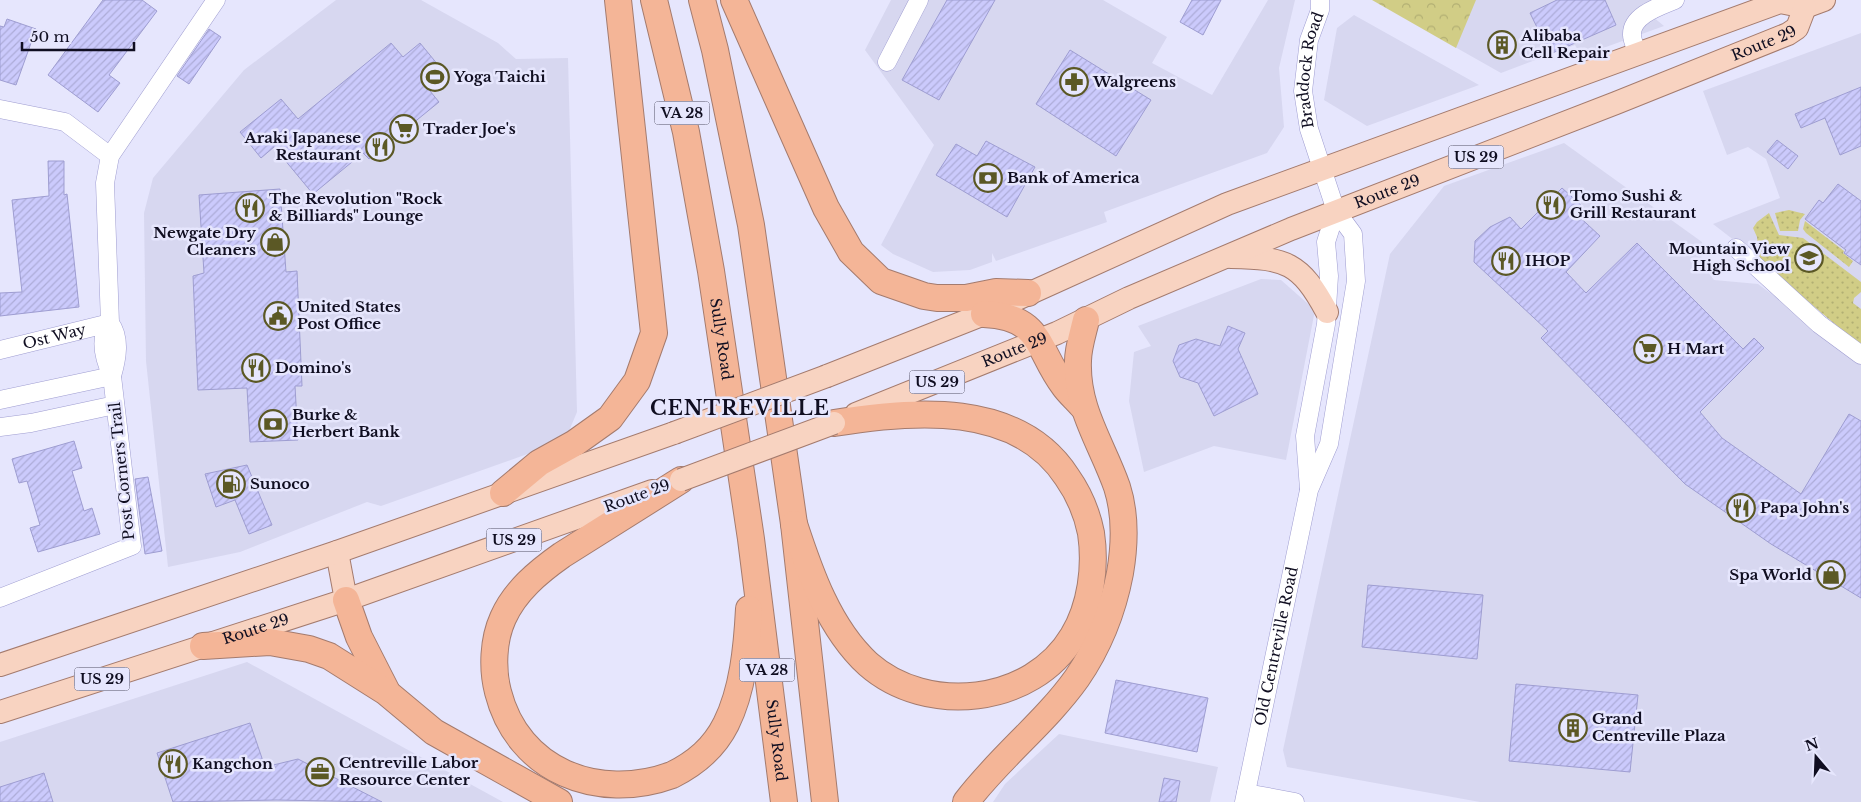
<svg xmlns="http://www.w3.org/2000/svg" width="1861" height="802" viewBox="0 0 1861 802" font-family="'Libre Baskerville',serif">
<defs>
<pattern id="grass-dots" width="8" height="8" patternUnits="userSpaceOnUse" patternTransform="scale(1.25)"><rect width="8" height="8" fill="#d1cd86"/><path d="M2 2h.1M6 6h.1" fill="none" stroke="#b2af73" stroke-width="1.8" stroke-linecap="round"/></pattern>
<pattern id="park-crowns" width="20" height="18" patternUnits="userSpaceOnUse" patternTransform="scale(1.25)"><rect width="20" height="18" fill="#d1cd86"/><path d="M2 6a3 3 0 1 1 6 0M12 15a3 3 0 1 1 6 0" fill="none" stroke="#b2af73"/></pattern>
<pattern id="building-hatch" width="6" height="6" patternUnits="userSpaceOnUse" patternTransform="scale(1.25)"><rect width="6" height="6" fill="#cbcafc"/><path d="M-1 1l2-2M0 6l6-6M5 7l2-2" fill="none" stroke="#adacd8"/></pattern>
</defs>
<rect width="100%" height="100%" fill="#e6e6fd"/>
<!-- built -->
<path fill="#d7d7f0" d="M336,0H421L498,43L516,59L568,58L577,412L569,431L533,452L381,506L367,502L240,552L168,567L146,361L144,213L153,178L244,70Z
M891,0H1103L1167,37L1152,63L1212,95L1268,0H1295L1279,68L1284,127L1267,153L1104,212L1107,222L996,261L992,253V262L970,270L933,272L893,254L881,245L934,145L865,50Z
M1475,0H1660L1641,7L1664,26L1581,56L1575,45L1501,73L1455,47Z
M1354,15L1479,85L1367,126L1324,100L1337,28Z
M1861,33V338L1713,224L1780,198L1766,159L1748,147L1727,155L1703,91Z
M1564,143L1702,242L1701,263L1714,280L1758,284L1861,360V802H1480L1287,767L1283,750L1390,254L1444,186Z
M1261,279L1281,280L1315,310L1286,460L1214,446L1144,472L1129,401L1134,352L1151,346L1138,326Z
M247,662L399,745L503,802H0V742Z
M1059,734L1218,767L1210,802H993L1005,784Z"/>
<!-- grass -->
<path fill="url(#grass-dots)" d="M1789,210L1805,214L1800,220L1798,231H1780L1775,213Z
M1769,213L1779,235L1803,238L1861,282V292L1854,298L1853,303L1861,309V346L1760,261L1757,237L1753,228L1757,222Z
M1805,221L1844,251L1843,253L1853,261L1849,267L1806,233L1803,229Z"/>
<!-- park -->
<path fill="url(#park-crowns)" d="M1372,0H1476L1456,48Z"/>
<!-- building -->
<path fill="url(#building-hatch)" stroke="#9e9dd1" d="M103,0H142L157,11L109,75L120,83L98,112L48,75Z
M947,0H995L939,100L902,80Z
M1192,0H1221L1203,35L1180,22Z
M1557,0H1605L1616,25L1550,54L1530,13Z
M7,19L36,29L16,85L0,80V26L4,27Z
M209,29L221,37L189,84L177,76Z
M1500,33L1514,43L1504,56L1491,46Z
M391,43L403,57L420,43L448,77L430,91L439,102L369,159L363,153L313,194L274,147L261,158L240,132L281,99L298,119Z
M1070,50L1151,100L1116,156L1036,104Z
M1861,87V146L1840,155L1825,118L1801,128L1795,114Z
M1777,140L1798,156L1788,169L1767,152Z
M986,141L1035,167L1007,217L936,175L956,144L977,156Z
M48,161H64V195L67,194L79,307L0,316V293L22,292L12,200L49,196Z
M1838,184L1861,201V265L1844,253L1846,250L1805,219L1819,200L1823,203Z
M1562,188L1581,205L1574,212L1600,236L1566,272L1586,293L1637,243L1743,349L1754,338L1764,348L1700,412L1722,438L1801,494L1849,414L1861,421V598L1771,544L1685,484L1541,338L1548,331L1474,262L1475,241L1490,227L1510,217L1521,229Z
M280,189L286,272L297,271L302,386H295L298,440L250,442L247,388L198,390L193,276L204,273L199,195Z
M1228,326L1245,333L1238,349L1258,394L1214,416L1198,383L1180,377L1173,361L1179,345L1196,339L1220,346Z
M74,441L82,468L72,471L84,511L92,508L100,534L38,552L30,528L40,525L27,481L19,483L12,459Z
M247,465L272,525L249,534L235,500L216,507L205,474Z
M148,477L162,551L145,554L135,479Z
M1368,585L1483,595L1477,659L1362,647Z
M1116,680L1208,698L1197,752L1105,733Z
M1516,684L1638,695L1630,772L1509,761Z
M250,723L265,767L298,759L382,802L276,800L173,802L157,753Z
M44,773L53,802H0V787Z
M1164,778L1180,781L1176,802H1159Z"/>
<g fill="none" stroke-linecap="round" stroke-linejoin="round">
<defs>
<g id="minor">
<path d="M1638,54C1636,48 1632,41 1632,35C1631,15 1661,6 1675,0"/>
<path d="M887,62L919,0"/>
<path d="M0,109L65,122L110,156"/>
<path d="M1736,248L1819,324L1861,355"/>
<path id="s1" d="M0,350L110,323"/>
<path d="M112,376C117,359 121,338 110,323L105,183L110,156L216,0"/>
<path d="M0,400L112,376"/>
<path d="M0,427L31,423L115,405"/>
<path d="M1309,489L1305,436L1326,324L1329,276L1326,242L1336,211"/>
<path d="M0,598L132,546L112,376C104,359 98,339 110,323"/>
<path d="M1246,793L1295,802"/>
<path id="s2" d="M1244,802L1309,490L1329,444L1356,281L1353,234L1336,211L1309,129L1303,91L1309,40L1320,10V0"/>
</g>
<g id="major">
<path d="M1231,257C1286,258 1300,262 1327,312"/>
<path d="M827,376L984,314L1227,204L1780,2L1805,7L1824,0"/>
<path id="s3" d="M856,414L1057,333L1129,298L1291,229L1616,103L1788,34L1797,28L1805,7"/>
<path d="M337,552L346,600"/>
<path d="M0,665L337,552L674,433"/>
<path id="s4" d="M0,712L346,600L652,491"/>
</g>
<g id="highway">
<path id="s5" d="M654,0L686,132L711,271L751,539L784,802"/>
<path d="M702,0L715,50L751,225L794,524L825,802"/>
<path d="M734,0L826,208L851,252L881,281L924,296L937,298H966L996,292L1028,293"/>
<path d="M984,314C1043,317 1036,349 1064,386C1069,393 1076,399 1082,406"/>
<path d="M681,480L562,555C538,572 515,591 503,618C493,640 492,669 498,692C518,771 598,802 672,775C696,763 714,748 726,724C743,690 747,647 749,609"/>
<path d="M503,493L539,463L575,443L610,418L637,381L654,333L618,0"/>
<path d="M794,524C810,573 829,628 868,664C927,716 1032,705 1073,636C1091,606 1096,567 1091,533C1087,513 1079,494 1067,477C1018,401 912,410 834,423"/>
<path d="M346,600L359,637L386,690"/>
<path d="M203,646L270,642L309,649L329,656L386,692L434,732L559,802"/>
<path d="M966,802C999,758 1045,723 1077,678C1099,646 1113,610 1120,573C1125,544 1126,515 1117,487C1102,444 1076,409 1078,361C1078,348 1083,333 1086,320"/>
</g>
</defs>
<!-- minor casing -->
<use href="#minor" stroke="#9f9dd1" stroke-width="19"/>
<!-- major casing -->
<use href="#major" stroke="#a47b6e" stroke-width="24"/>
<!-- highway casing -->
<use href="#highway" stroke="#a47b6e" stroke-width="28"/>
<!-- minor -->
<use href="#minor" stroke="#fff" stroke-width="18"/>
<!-- major -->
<use href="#major" stroke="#f8d3c1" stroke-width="22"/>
<!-- highway -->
<use href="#highway" stroke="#f4b597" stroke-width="26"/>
<defs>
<path id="major-bridge" d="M674,433L827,376
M681,480L834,423"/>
</defs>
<!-- major-bridge casing -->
<use href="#major-bridge" stroke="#a47b6e" stroke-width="24" stroke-linecap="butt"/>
<!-- major-bridge -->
<use href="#major-bridge" stroke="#f8d3c1" stroke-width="22"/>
</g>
<!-- icons -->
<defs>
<symbol id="building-ring" viewBox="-11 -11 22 22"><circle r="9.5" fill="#e6e6fd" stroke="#5b5825" stroke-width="1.5"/><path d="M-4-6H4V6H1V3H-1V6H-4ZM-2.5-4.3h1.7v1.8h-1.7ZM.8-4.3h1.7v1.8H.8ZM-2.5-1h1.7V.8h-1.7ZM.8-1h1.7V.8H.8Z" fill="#5b5825"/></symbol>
<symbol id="stadium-ring" viewBox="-11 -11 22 22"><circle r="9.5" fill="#e6e6fd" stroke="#5b5825" stroke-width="1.5"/><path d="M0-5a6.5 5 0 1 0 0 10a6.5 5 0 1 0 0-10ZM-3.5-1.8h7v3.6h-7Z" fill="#5b5825"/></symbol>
<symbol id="pharmacy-ring" viewBox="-11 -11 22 22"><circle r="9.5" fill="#e6e6fd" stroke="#5b5825" stroke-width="1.5"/><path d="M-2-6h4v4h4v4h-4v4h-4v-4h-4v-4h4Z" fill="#5b5825"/></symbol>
<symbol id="supermarket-ring" viewBox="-11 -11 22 22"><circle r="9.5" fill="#e6e6fd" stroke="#5b5825" stroke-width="1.5"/><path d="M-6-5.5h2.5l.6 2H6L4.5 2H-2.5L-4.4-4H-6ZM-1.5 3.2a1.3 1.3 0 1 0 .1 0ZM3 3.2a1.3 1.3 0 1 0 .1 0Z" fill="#5b5825"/></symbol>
<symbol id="restaurant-ring" viewBox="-11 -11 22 22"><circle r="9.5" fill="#e6e6fd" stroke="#5b5825" stroke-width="1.5"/><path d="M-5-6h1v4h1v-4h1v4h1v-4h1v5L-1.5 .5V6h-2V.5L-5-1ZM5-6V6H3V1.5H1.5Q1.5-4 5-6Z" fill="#5b5825"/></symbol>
<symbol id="bank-ring" viewBox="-11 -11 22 22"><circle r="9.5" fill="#e6e6fd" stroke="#5b5825" stroke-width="1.5"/><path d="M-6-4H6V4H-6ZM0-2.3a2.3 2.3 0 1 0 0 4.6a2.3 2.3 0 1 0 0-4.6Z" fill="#5b5825"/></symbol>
<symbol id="shop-ring" viewBox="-11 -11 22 22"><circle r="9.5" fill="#e6e6fd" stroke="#5b5825" stroke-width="1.5"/><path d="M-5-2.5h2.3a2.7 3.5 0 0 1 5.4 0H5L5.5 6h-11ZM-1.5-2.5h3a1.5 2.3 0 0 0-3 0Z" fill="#5b5825"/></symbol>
<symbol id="school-ring" viewBox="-11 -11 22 22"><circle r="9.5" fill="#e6e6fd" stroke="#5b5825" stroke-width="1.5"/><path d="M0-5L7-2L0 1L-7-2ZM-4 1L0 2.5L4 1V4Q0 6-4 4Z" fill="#5b5825"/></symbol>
<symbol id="civic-ring" viewBox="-11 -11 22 22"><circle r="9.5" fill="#e6e6fd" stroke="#5b5825" stroke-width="1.5"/><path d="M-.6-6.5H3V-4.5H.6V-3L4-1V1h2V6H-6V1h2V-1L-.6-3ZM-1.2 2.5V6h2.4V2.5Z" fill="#5b5825"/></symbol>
<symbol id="fuel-ring" viewBox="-11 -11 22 22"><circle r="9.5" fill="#e6e6fd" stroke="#5b5825" stroke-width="1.5"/><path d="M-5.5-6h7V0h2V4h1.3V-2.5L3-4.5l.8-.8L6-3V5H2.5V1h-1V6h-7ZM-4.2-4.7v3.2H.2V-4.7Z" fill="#5b5825"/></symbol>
<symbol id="office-ring" viewBox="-11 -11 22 22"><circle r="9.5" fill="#e6e6fd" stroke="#5b5825" stroke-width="1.5"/><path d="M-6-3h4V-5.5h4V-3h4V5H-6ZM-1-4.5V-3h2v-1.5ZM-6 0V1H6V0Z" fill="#5b5825"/></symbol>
</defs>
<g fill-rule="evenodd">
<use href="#building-ring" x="1486" y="29" width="32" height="32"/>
<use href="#stadium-ring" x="419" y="61" width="32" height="32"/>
<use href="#pharmacy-ring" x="1058" y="66" width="32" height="32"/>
<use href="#supermarket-ring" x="388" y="113" width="32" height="32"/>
<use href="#restaurant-ring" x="364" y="131" width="32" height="32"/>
<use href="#bank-ring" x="972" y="162" width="32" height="32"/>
<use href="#restaurant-ring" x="1535" y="189" width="32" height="32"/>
<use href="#restaurant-ring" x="234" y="192" width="32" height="32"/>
<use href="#shop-ring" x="259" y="226" width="32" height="32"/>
<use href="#school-ring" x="1793" y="242" width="32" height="32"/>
<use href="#restaurant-ring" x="1490" y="245" width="32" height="32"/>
<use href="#civic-ring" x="262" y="300" width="32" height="32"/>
<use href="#supermarket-ring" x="1632" y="333" width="32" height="32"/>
<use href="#restaurant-ring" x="240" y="352" width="32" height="32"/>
<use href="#bank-ring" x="257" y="408" width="32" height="32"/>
<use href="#fuel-ring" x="215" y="468" width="32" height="32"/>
<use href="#restaurant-ring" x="1725" y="492" width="32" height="32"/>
<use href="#shop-ring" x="1815" y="559" width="32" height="32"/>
<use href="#building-ring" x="1557" y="712" width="32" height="32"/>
<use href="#restaurant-ring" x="157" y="748" width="32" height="32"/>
<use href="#office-ring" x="304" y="756" width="32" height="32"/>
</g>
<g text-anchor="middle" stroke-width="5" stroke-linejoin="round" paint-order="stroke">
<!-- shield labels -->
<g fill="#e6e6fd" stroke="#504f63" stroke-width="1">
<rect x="654.5" y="101.5" width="55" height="23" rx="4"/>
<rect x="1448.5" y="145.5" width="55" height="23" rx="4"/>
<rect x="909.5" y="370.5" width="55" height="23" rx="4"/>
<rect x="486.5" y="528.5" width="55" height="23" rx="4"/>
<rect x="739.5" y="658.5" width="55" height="23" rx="4"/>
<rect x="74.5" y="667.5" width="55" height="23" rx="4"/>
</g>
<g font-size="14" font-weight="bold" fill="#100e21">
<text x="682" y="118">VA 28</text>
<text x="1476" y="162">US 29</text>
<text x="937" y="387">US 29</text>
<text x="514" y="545">US 29</text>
<text x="767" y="675">VA 28</text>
<text x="102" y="684">US 29</text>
</g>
<!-- poi labels -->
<g font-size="15" font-weight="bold" fill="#100e21" stroke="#e6e6fd" text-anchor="start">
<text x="1521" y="41">Alibaba<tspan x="1521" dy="17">Cell Repair</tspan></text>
<text x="454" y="82">Yoga Taichi</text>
<text x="1093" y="87">Walgreens</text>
<text x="423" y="134">Trader Joe's</text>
<text x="361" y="143" text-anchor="end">Araki Japanese<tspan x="361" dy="17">Restaurant</tspan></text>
<text x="1007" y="183">Bank of America</text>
<text x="1570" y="201">Tomo Sushi &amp;<tspan x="1570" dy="17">Grill Restaurant</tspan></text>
<text x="269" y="204">The Revolution "Rock<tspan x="269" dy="17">&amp; Billiards" Lounge</tspan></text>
<text x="256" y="238" text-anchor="end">Newgate Dry<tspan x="256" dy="17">Cleaners</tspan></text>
<text x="1790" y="254" text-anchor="end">Mountain View<tspan x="1790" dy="17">High School</tspan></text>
<text x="1525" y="266">IHOP</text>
<text x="297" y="312">United States<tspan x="297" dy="17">Post Office</tspan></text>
<text x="1667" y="354">H Mart</text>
<text x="275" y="373">Domino's</text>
<text x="292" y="420">Burke &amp;<tspan x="292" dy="17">Herbert Bank</tspan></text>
<text x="250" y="489">Sunoco</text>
<text x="1760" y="513">Papa John's</text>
<text x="1812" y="580" text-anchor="end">Spa World</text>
<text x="1592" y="724">Grand<tspan x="1592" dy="17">Centreville Plaza</tspan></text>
<text x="339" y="768">Centreville Labor<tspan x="339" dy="17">Resource Center</tspan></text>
<text x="192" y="769">Kangchon</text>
</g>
<!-- street labels -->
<g font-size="15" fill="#100e21" stroke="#e6e6fd">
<text dy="5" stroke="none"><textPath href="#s3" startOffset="981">Route 29</textPath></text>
<text dy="5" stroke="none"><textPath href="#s2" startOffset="756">Braddock Road</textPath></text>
<text dy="5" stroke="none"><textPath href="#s3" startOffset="576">Route 29</textPath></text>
<text dy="5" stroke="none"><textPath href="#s1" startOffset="56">Ost Way</textPath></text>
<text dy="5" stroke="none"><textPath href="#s5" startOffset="346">Sully Road</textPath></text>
<text dy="5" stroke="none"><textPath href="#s3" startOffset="171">Route 29</textPath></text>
<text transform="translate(122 471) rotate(-96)" y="5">Post Corners Trail</text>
<text transform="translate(637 496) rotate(-20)" y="5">Route 29</text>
<text dy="5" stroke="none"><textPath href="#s4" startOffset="269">Route 29</textPath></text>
<text dy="5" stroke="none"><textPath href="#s2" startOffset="159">Old Centreville Road</textPath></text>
<text dy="5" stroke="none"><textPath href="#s5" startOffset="751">Sully Road</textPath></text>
</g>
<!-- district labels -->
<g font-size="20" font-weight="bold" letter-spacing="1" fill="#100e21" stroke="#e6e6fd">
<text x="740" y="415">CENTREVILLE</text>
</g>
</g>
<!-- north arrow -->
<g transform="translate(1816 757) rotate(341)" stroke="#e6e6fd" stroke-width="4" paint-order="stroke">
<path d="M0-4L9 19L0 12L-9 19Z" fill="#100e21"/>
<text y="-8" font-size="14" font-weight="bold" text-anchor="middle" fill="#100e21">N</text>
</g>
<!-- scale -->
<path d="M22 42v8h112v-8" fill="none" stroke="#100e21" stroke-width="2.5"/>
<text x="30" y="42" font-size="15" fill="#100e21" stroke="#e6e6fd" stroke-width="4" paint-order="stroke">50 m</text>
</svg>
